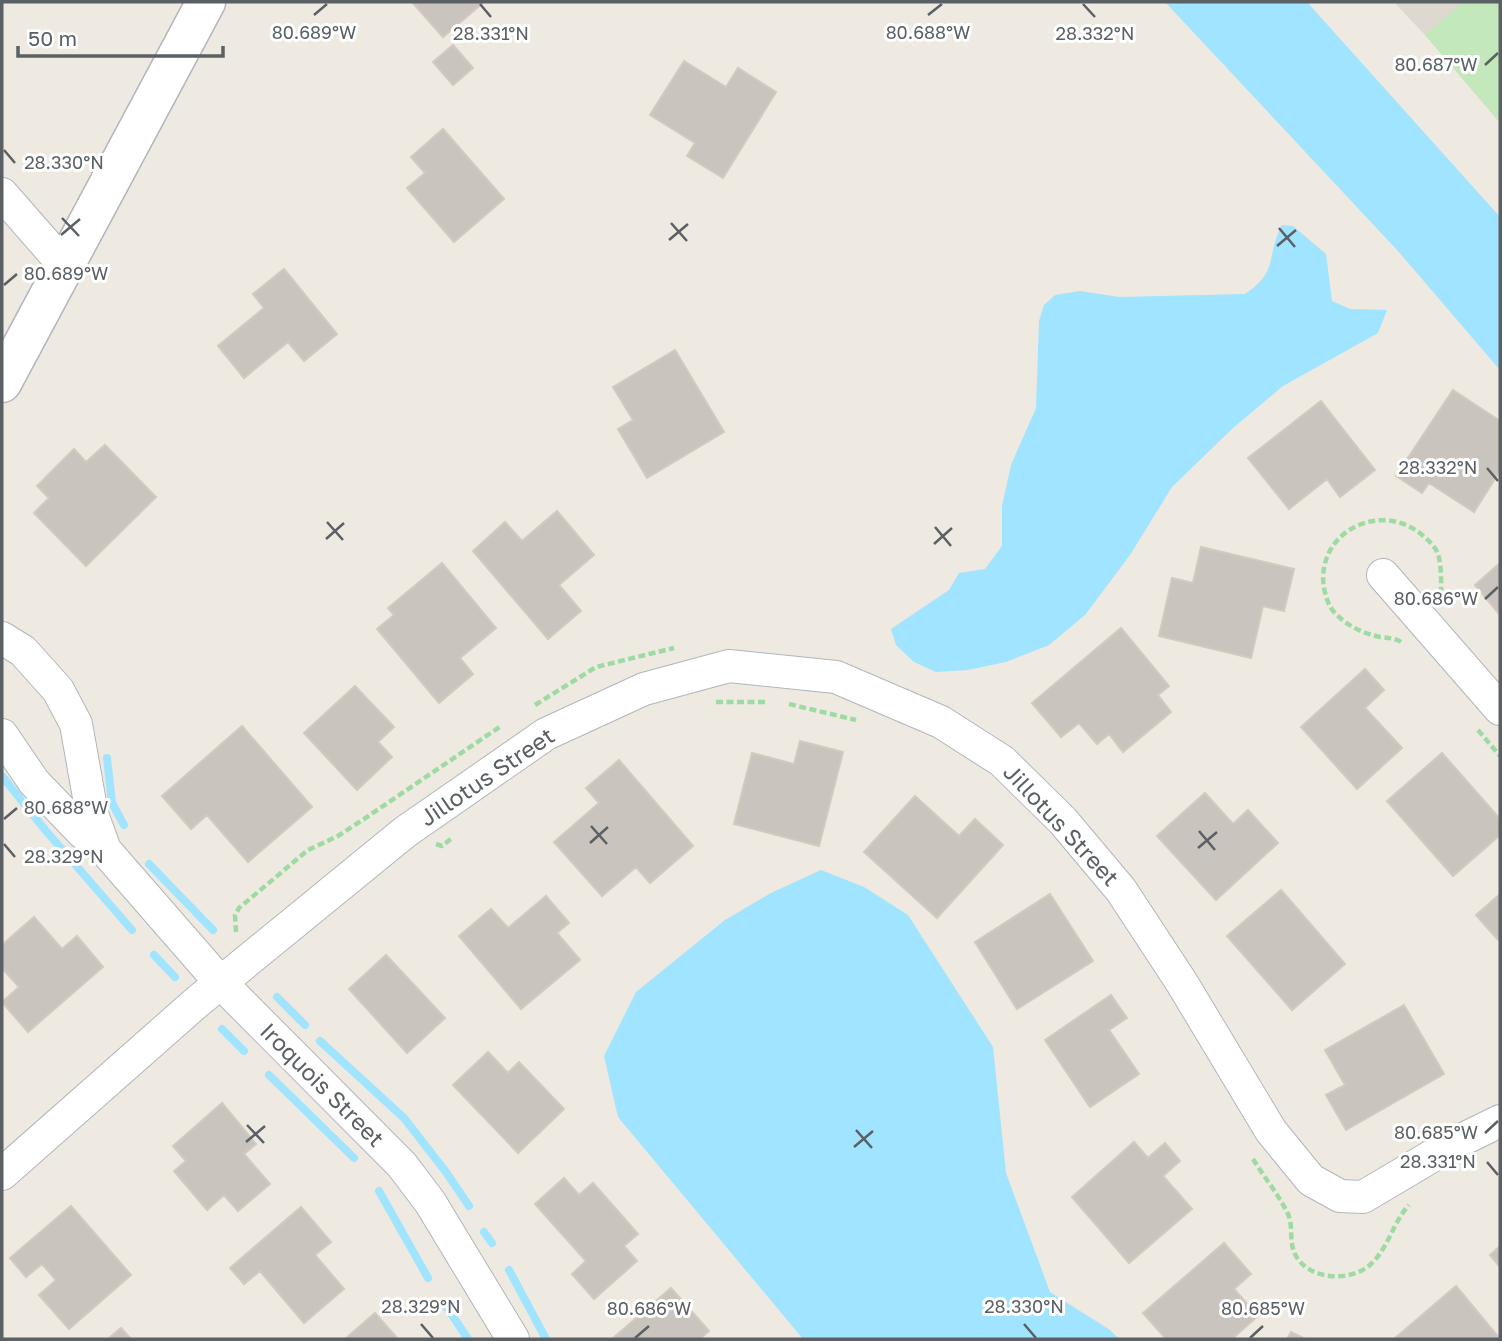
<svg xmlns="http://www.w3.org/2000/svg" width="1502" height="1341" viewBox="0 0 1502 1341" font-family="'Golos Text',sans-serif">
<rect width="100%" height="100%" fill="#eee9e1"/>
<!-- education -->
<path fill="#ded9d0" d="M1394,2H1500V123L1425,35Z"/>
<!-- green -->
<path fill="#c2e8bb" d="M1463,2H1500V122L1425,35Z"/>
<!-- water -->
<path fill="#a0e4ff" d="M1165,2H1307L1500,217V370L1398,251Z
M1282,225L1293,226L1326,254L1332,301L1350,309L1387,310L1378,333L1283,386L1233,428L1172,487L1130,555L1085,615L1049,645L1006,662L968,670L936,672L914,662L896,645L891,629L949,590L959,573L985,569L1002,546V506L1011,465L1036,408L1039,321L1044,305L1055,295L1080,291L1119,297L1245,294C1280,271 1265,257 1282,225Z
M821,870L864,887L908,915L993,1047L1006,1173L1050,1292L1110,1330L1119,1339H803L618,1117L604,1056L636,992L725,920L771,893Z"/>
<g fill="none" stroke-linecap="round" stroke-linejoin="round">
<!-- stream -->
<path stroke="#a0e4ff" stroke-width="8" d="M107,758L112,803L124,825
M2,776L46,831L132,930
M149,864L213,930
M154,955L175,977
M277,997L305,1025
M222,1029L244,1051
M320,1041L404,1118L446,1172L469,1206
M269,1075L354,1158
M379,1191L428,1278
M484,1232L492,1243
M509,1270L546,1339
M444,1303L468,1339"/>
</g>
<!-- building -->
<path fill="#c9c4be" stroke="#d3cabf" stroke-width="2" d="M412,2H484L443,37Z
M453,45L473,68L453,85L433,62Z
M684,61L726,87L738,68L776,92L723,178L687,156L695,143L650,115Z
M443,129L504,199L454,242L407,188L425,173L411,157Z
M284,269L337,334L304,361L288,342L244,378L218,346L264,308L253,294Z
M675,350L724,432L647,478L618,429L633,420L613,387Z
M1453,390L1500,421V471L1474,512L1429,483L1422,493L1396,476Z
M1321,401L1375,470L1340,497L1327,479L1289,509L1248,458Z
M105,445L156,497L86,566L34,513L49,498L37,486L74,449L86,462Z
M557,511L594,555L559,585L581,611L548,639L473,551L505,522L522,541Z
M1201,547L1294,569L1284,611L1263,606L1251,658L1159,636L1172,578L1193,583Z
M442,563L496,628L460,658L473,674L439,703L377,629L394,615L388,608Z
M1500,563V615L1475,585Z
M1121,628L1169,686L1158,695L1171,712L1123,752L1109,734L1097,744L1079,723L1061,737L1032,703Z
M1365,669L1384,690L1365,708L1402,748L1357,789L1301,727Z
M355,686L394,727L378,742L392,757L357,790L304,733Z
M242,726L312,807L248,862L207,815L191,829L162,796Z
M800,741L843,752L819,846L734,824L752,753L794,764Z
M1442,753L1500,819V835L1453,876L1387,801Z
M619,760L693,846L650,883L636,867L602,896L554,842L599,803L586,788Z
M1205,793L1233,824L1248,810L1278,843L1216,900L1157,836Z
M915,796L959,836L975,819L1003,845L937,918L864,852Z
M1281,890L1345,964L1292,1010L1227,936Z
M1050,894L1093,961L1017,1009L975,942Z
M1500,894V942L1476,915Z
M546,896L569,923L557,933L580,960L521,1009L459,936L491,909L508,928Z
M34,917L62,949L77,936L103,967L28,1032L2,1002L19,987L2,968V945Z
M386,955L445,1018L407,1053L349,989Z
M1111,995L1127,1018L1109,1030L1139,1074L1090,1107L1045,1040Z
M1404,1005L1444,1074L1346,1130L1326,1095L1345,1085L1325,1050Z
M488,1052L508,1073L519,1062L564,1109L518,1153L453,1085Z
M222,1103L256,1144L244,1154L270,1184L238,1211L224,1195L207,1210L174,1171L186,1161L173,1146Z
M1134,1142L1148,1158L1165,1143L1180,1161L1163,1176L1192,1209L1129,1263L1072,1197Z
M564,1178L579,1195L593,1183L638,1234L624,1246L637,1261L594,1299L572,1274L586,1261L535,1204Z
M71,1206L131,1275L69,1329L39,1295L56,1280L42,1264L26,1277L10,1258Z
M301,1207L331,1242L315,1255L344,1289L304,1323L260,1271L244,1284L230,1268Z
M1224,1243L1251,1274L1234,1289L1258,1316L1232,1339H1166L1143,1313Z
M1500,1246V1267L1490,1255Z
M1456,1286L1500,1339H1394Z
M671,1288L709,1331L700,1339H612Z
M375,1313L398,1339H345Z
M121,1328L131,1339H108Z
M1291,1332L1305,1339H1287Z"/>
<g fill="none" stroke-linecap="round" stroke-linejoin="round">
<defs>
<path id="minor" d="M2,194L65,266
M1383,575L1500,709
M2,638L23,651L58,690L76,724L92,814L105,850
M2,735L34,782L82,832L105,850L220,982L402,1165L430,1202L513,1339
M2,1174L197,1002L405,832L546,734L644,689L729,666L836,677L941,722L1002,761L1063,821L1121,890L1182,983L1271,1131L1311,1180L1340,1196L1363,1197L1449,1146L1500,1121"/>
<path id="tertiary" d="M2,383L206,2"/>
</defs>
<!-- minor casing -->
<use href="#minor" stroke="#b2b6ba" stroke-width="34"/>
<!-- tertiary casing -->
<use href="#tertiary" stroke="#b2b6ba" stroke-width="41"/>
<!-- path -->
<path stroke="#9ddba3" stroke-width="4.5" stroke-dasharray="7 3.5" stroke-linecap="butt" d="M1401,642C1395,638 1388,638 1380,637C1362,633 1347,626 1334,612C1328,605 1326,597 1324,588C1315,533 1379,500 1421,534C1428,540 1435,546 1438,554C1442,567 1441,584 1441,597
M716,702H767
M789,704L856,720
M535,705L596,667L674,648
M1478,730L1500,756
M436,844L442,846L452,838
M236,932L235,915L239,908L308,850L338,836L364,819L501,726
M1253,1159C1264,1177 1279,1195 1288,1214C1294,1228 1288,1242 1296,1256C1310,1281 1352,1282 1371,1264C1389,1247 1393,1222 1409,1205"/>
<!-- minor -->
<use href="#minor" stroke="#fff" stroke-width="32"/>
<!-- tertiary -->
<use href="#tertiary" stroke="#fff" stroke-width="38"/>
</g>
<!-- ticks -->
<path fill="none" stroke="#5a6064" stroke-width="2.5" d="M480,4L491,17M1083,4L1095,17M314,15L327,4M928,15L942,4M1485,65L1498,53M4,150L15,163M62,218L79,236M671,223L687,241M1279,228L1295,247M61,235L80,219M669,240L688,224M1277,246L1296,230M4,285L17,274M1487,468L1498,481M327,522L343,540M935,527L951,546M326,539L344,523M934,544L952,528M1485,599L1498,587M4,819L17,808M591,826L607,844M1199,831L1215,850M590,843L608,827M4,844L15,857M1198,848L1217,832M247,1125L264,1143M856,1130L872,1148M1485,1133L1498,1121M246,1142L265,1126M854,1147L873,1131M1487,1162L1498,1175M421,1324L433,1338M1024,1324L1036,1338M635,1338L649,1326M1250,1338L1263,1326"/>
<g text-anchor="middle" stroke-width="6" stroke-linejoin="round" paint-order="stroke">
<!-- street labels -->
<g font-size="23" fill="#5a6064" stroke="#fff">
<text transform="translate(487 777) rotate(-34)" y="8">Jillotus Street</text>
<text transform="translate(1061 825) rotate(47)" y="8">Jillotus Street</text>
<text transform="translate(322 1085) rotate(45)" y="8">Iroquois Street</text>
</g>
</g>
<g font-size="18" text-anchor="middle" fill="#5a6064" stroke="#fff" stroke-width="6" stroke-linejoin="round" paint-order="stroke">
<text x="314" y="39">80.689°W</text>
<text x="928" y="39">80.688°W</text>
<text x="491" y="40">28.331°N</text>
<text x="1095" y="40">28.332°N</text>
<text x="1436" y="71">80.687°W</text>
<text x="64" y="169">28.330°N</text>
<text x="66" y="280">80.689°W</text>
<text x="1438" y="474">28.332°N</text>
<text x="1436" y="605">80.686°W</text>
<text x="66" y="814">80.688°W</text>
<text x="64" y="863">28.329°N</text>
<text x="1436" y="1139">80.685°W</text>
<text x="1438" y="1168">28.331°N</text>
<text x="421" y="1313">28.329°N</text>
<text x="1024" y="1313">28.330°N</text>
<text x="649" y="1315">80.686°W</text>
<text x="1263" y="1315">80.685°W</text>
</g>
<!-- border -->
<rect width="1502" height="1341" fill="none" stroke="#5a6064" stroke-width="7"/>
<!-- scale -->
<path d="M18 46v10h205v-10" fill="none" stroke="#5a6064" stroke-width="3.5"/>
<text x="28" y="46" font-size="21" fill="#5a6064" stroke="#ffffff" stroke-width="5" paint-order="stroke">50 m</text>
</svg>
